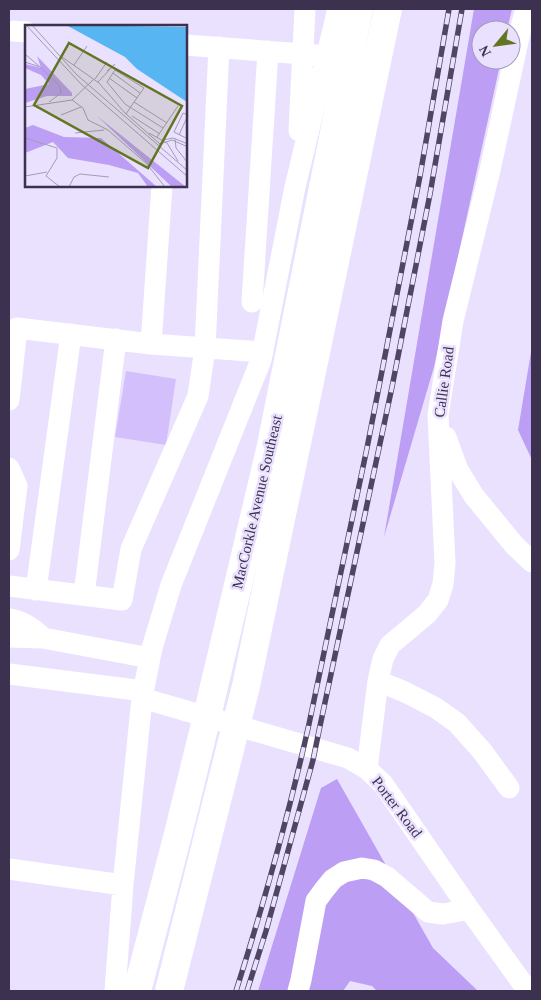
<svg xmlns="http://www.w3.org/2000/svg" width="541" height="1000" viewBox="0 0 541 1000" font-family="'Times New Roman',serif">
<rect width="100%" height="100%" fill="#eae1ff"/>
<!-- green -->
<path fill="#d4bffd" d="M126,371L176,379L166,445L115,437Z"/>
<!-- forest -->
<path fill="#bc9ef4" d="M474,9H512L507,30H481V60H501L434,367L384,537Z
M532,346V460L518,430Z
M337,779L433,948L478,991H377L372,986L350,981L343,991H258L321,788Z"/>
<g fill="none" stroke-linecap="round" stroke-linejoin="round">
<!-- minor -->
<path stroke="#fff" stroke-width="21" d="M13,31L26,32
M186,45L316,55
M299,131L305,9
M162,186L151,344L263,352
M252,302L268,51
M9,400L17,328L151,344
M446,437L458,470L474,496L515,546L532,562
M9,468L17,486L9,550
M9,586L122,600L131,549L198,396L205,348L219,47
M36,590L71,334
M84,595L116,339
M9,619C23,621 33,628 43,638
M9,637L43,638L150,658
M9,674L144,691
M378,681L405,692L436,708L457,723L482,751L509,788
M142,698L348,758L367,769L383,784L469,909L528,991
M367,769L378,681L383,659L390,645L427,614L438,600L443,584L445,563L438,415L453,321L490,170L522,23L526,9
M9,869L123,885
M115,991L123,885L142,698L152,648L171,585L261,360L295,187L337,13V9
M298,991L301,980L316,901L324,890L333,879L344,872L362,868L374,870L387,877L428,912L443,914L469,909"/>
<!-- major -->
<path stroke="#fff" stroke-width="28" d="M137,991L178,834L207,716L270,450L359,9
M169,991L246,686L388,9"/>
<defs>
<path id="rail" d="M236,991C264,903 289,814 309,724L367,448L420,176L449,9
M247,991L266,931L313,760L320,726L392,387L430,194L462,9"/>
</defs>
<!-- rail casing -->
<use href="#rail" stroke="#504663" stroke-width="5.5"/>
<!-- rail -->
<use href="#rail" stroke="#eae1ff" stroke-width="4" stroke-dasharray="11" stroke-linecap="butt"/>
</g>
<g text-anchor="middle" stroke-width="5" stroke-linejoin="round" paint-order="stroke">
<!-- street labels -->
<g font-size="15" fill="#3c314e" stroke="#eae1ff">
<text transform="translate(444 382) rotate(-82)" y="5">Callie Road</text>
<text transform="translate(257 502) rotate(-77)" y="5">MacCorkle Avenue Southeast</text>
<text transform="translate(397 807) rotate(53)" y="5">Porter Road</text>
</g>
</g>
<!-- overview -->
<g transform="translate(25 25)">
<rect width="162" height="162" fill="#eae1ff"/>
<path d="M12,31L47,68V71H22L0,78V64L24,59L16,50L0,43V39L16,43ZM72,91L161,162H147ZM8,100L39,112L76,113L132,162H123L113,148L84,140L43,133L28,117L0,128V103Z" fill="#bc9ef4"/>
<path d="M41,0L162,2V77L112,44L100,32Z" fill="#57b6f2"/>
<path fill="none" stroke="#a49bb8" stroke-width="1" d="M1,0L56,59L163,152M7,0L51,49L163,146M1,30L14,41M37,32L74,58L100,88L135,119L147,115L163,122M0,37L15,42L35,61L36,68L24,77M49,40L62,21M88,48L115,68M84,53L112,73M70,54L82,37M73,57L90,39L82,46M47,75L58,83L63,95L83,105L122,139L140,162M109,77L119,63L90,45L82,57L100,79L138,103M0,82L47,75L69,54M101,89L109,77L142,98M36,90L56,82M163,90L158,88L149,107L163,114M107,91L135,109M50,108L79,105M124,108L142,118L153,136M154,110L163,90M132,112L153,81M0,113L32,123V133L21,151L35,162M150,114L151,123L163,138M138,115L148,113L163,119M0,151L22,147M44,162L49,152L55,149L84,152"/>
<path fill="#647522" fill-opacity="0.15" stroke="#647522" stroke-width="2.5" d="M44,18L157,81L123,143L9,80Z"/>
<rect width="162" height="162" fill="none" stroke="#3c314e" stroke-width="2.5"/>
</g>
<!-- border -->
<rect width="541" height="1000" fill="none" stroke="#3c314e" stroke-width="20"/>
<!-- north arrow -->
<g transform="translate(496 45) rotate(241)"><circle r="24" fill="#eae1ff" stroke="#a49bb8"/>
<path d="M0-4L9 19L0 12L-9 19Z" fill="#647522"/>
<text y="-8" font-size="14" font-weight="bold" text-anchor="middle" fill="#3c314e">N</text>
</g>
</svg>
